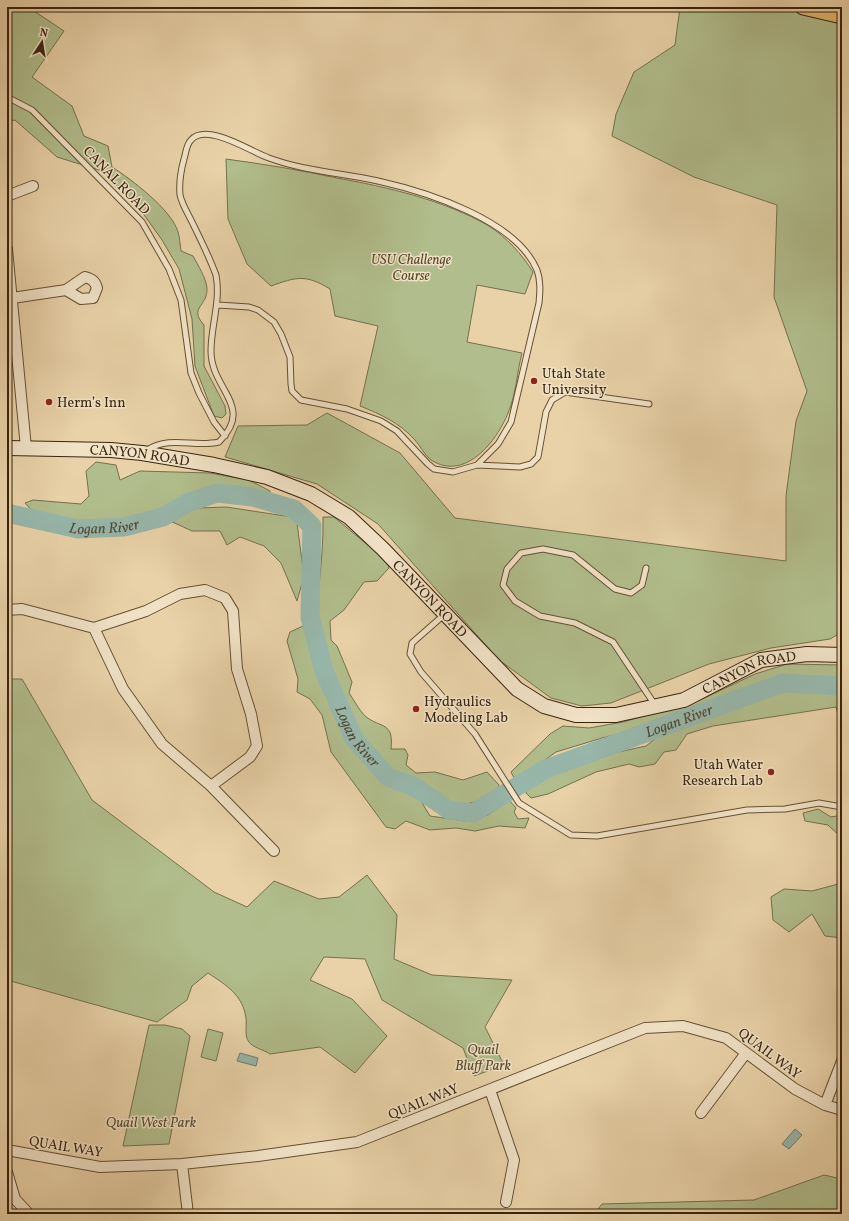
<svg xmlns="http://www.w3.org/2000/svg" width="849" height="1221" viewBox="0 0 849 1221" font-family="Vollkorn,serif">
<rect width="100%" height="100%" fill="#e9d2a8"/>
<filter id="stains"><feTurbulence type="fractalNoise" baseFrequency=".005" numOctaves="4"/><feColorMatrix values="0 0 0 0 .2 0 0 0 0 .09 0 0 0 0 .02 0 0 0 .5 -.17"/></filter>
<radialGradient id="worn" r=".72"><stop offset=".6" stop-color="#630" stop-opacity="0"/><stop offset="1" stop-color="#630" stop-opacity=".3"/></radialGradient>
<!-- green -->
<path fill="#b1bd8c" stroke="#75704e" d="M7,7H28L64,31L32,77L72,106L84,136L108,146L112,167C131,179 172,210 178,232C180,238 180,245 181,251L193,256C198,265 206,278 207,288C208,307 188,307 204,325V366L225,406L226,414L222,418L214,416L195,366L192,319L179,269L162,240L137,205L102,171L57,157L15,120L7,122Z
M680,7H842V632L830,639L771,648L709,664L611,703L582,706L551,698L499,660L378,524L317,484L225,457L238,426L307,425L327,413L400,453L455,518L786,561V496L796,421L807,391L774,297L777,205L694,177L612,136L616,114L634,72L675,45Z
M226,159C263,164 300,170 337,178C387,187 444,200 489,226C506,237 522,254 533,272L525,294L477,285L467,342L522,353C517,372 516,395 508,413C497,441 465,482 431,460C424,455 420,445 414,439C398,422 382,415 360,406L378,326L335,316L330,289C306,274 296,277 271,286L247,264L228,219Z
M96,462L116,465L120,480L140,471L210,473L249,480L270,491V496L265,498L246,493L206,488L197,503L199,508L226,507L292,517L297,523L304,576L297,601L281,563L264,546L240,537L227,545L220,531H192L168,520L167,509L137,518L83,523L36,515L25,503L33,500L81,504L89,496L86,471Z
M323,517H334L387,561L389,568L377,581L364,582L344,610L330,621L331,640L337,646L352,682L349,693C354,700 359,710 365,716C381,729 394,721 391,749H405L408,755L406,765L416,773L435,772L463,780L487,772L499,785L498,790C484,799 463,809 445,804C436,801 416,784 407,778H400L399,787L421,801L430,816L465,821L488,815L509,800L516,808L514,812L518,819L529,818L525,828L499,826L475,831L456,828L430,830L406,821L395,829L386,827L331,752L322,715L310,699L297,692L298,679L287,641L290,632L303,626L314,649C315,605 324,561 323,517Z
M787,664L842,665V717H839L836,707L713,726L687,734L676,750L664,752L655,764L639,767L629,764L596,772L548,794L531,798L526,793L527,786L544,772L582,760L646,746L666,730L719,713L737,703L733,697L710,704L660,724L602,738L556,752L521,777L514,778L511,772L550,734L563,726L589,728L623,722L700,700L755,674Z
M7,679H22L92,800L214,892L247,907L274,881L319,899L339,897L367,875L397,915L394,959L432,975L512,980L485,1027L504,1065L474,1076L463,1048L382,1000L365,959L324,957L310,980L352,999L387,1036L355,1073L320,1047L270,1054C264,1050 252,1047 249,1042C244,1036 247,1026 246,1018C243,995 226,985 208,973L192,986L187,1000L157,1022L7,980Z
M818,809L831,817L842,815V838L828,825L805,821L803,813Z
M842,883V938L825,936L812,914L789,932L773,920L771,897L784,889L812,891Z
M165,1025L182,1029L190,1036L169,1144L123,1146L149,1025Z
M208,1029L223,1033L216,1061L201,1057Z
M824,1175L842,1179V1214H594L602,1204L754,1200Z"/>
<!-- water -->
<path fill="#97b7ab" stroke="#717c6d" d="M240,1053L258,1058L256,1066L237,1061Z
M795,1129L802,1135L789,1149L782,1144Z"/>
<g fill="none" stroke-linecap="round" stroke-linejoin="round">
<!-- river -->
<path stroke="#97b7ab" stroke-width="19" id="s1" d="M7,513L78,529L124,527L163,517L187,503L217,493L253,497L294,509L312,526L310,617L324,671L354,739L388,777L415,787L449,810L473,813L546,769L783,683L839,686L842,688"/>
<defs>
<path id="lane" d="M7,97L32,110L142,222L169,269L181,300L191,373L199,393L214,422L225,436
M147,450C172,435 193,448 219,442C255,406 211,390 211,351C211,325 221,301 216,275C209,256 200,238 191,220C187,212 182,204 180,195C179,184 181,170 184,159C186,153 186,145 191,140C207,122 251,152 269,158C304,171 342,173 378,181C427,192 516,220 537,270C541,281 540,292 539,303L511,422L498,444L477,465L453,472L434,469L428,464L397,431L381,421L347,409L301,400L292,391L291,384L290,357L281,334L274,322L258,310L249,307L218,305
M477,465L520,467L531,464L538,457L546,412L552,400L565,392L649,404
M646,568L642,585L631,593L615,589L573,555L543,549L521,553L507,569L503,585L515,601L540,616L575,623L613,642L655,705
M445,614L412,643L410,654L421,672L475,734L519,803L571,835L597,836L747,810L785,809L819,803L842,807"/>
<path id="street" d="M7,196L33,186
M7,249L26,448
M85,277C92,279 95,281 97,288L93,298L81,299L66,290Z
M12,298L66,290
M7,610L22,609L94,628L123,689L162,744L211,786L274,851
M94,628L146,611L180,594L205,590L225,598L233,611L237,669L251,714L257,746L250,757L211,786
M490,1090L514,1160L506,1202
M825,1105L842,1061
M701,1113L746,1053
M7,1150L100,1167L182,1164L258,1156L357,1142L645,1028L683,1026L726,1038L795,1089L825,1105L842,1110
M182,1164L188,1214
M7,1172L15,1199L29,1214"/>
<g id="secondary">
<path id="s2" d="M7,448L111,450L142,453L214,465L267,477L311,494L349,517L383,549L517,689L544,706L576,715H616L684,700L761,660L807,654L842,655"/>
</g>
<path id="primary" d="M803,7L842,16"/>
</defs>
<!-- lane casing -->
<use href="#lane" stroke="#655035" stroke-width="7"/>
<!-- street casing -->
<use href="#street" stroke="#655035" stroke-width="12"/>
<!-- secondary casing -->
<use href="#secondary" stroke="#39240f" stroke-width="16"/>
<!-- primary casing -->
<use href="#primary" stroke="#39240f" stroke-width="17"/>
<!-- lane -->
<use href="#lane" stroke="#f1e2c6" stroke-width="5"/>
<!-- street -->
<use href="#street" stroke="#f1e2c6" stroke-width="10"/>
<!-- secondary -->
<use href="#secondary" stroke="#f1e2c6" stroke-width="14"/>
<!-- primary -->
<use href="#primary" stroke="#e4b974" stroke-width="15"/>
</g>
<!-- markers -->
<g fill="#8f2418" stroke="#f1e2c6" stroke-width="1.5">
<circle cx="534" cy="381" r="4"/>
<circle cx="49" cy="402" r="4"/>
<circle cx="416" cy="709" r="4"/>
<circle cx="771" cy="772" r="4"/>
</g>
<g text-anchor="middle" stroke-width="3" stroke-linejoin="round" paint-order="stroke">
<!-- street labels -->
<g font-size="14" fill="#39240f" stroke="#f1e2c6">
<text transform="translate(117 180) rotate(46)" y="5">CANAL ROAD</text>
<text dy="5" stroke="none"><textPath href="#s2" startOffset="133">CANYON ROAD</textPath></text>
<text dy="5" stroke="none"><textPath href="#s2" startOffset="469">CANYON ROAD</textPath></text>
<text dy="5" stroke="none"><textPath href="#s2" startOffset="841">CANYON ROAD</textPath></text>
<text transform="translate(770 1053) rotate(37)" y="5">QUAIL WAY</text>
<text transform="translate(423 1101) rotate(-22)" y="5">QUAIL WAY</text>
<text transform="translate(66 1146) rotate(9)" y="5">QUAIL WAY</text>
</g>
<!-- park labels -->
<g font-size="14" font-style="italic" fill="#574a2e" stroke="#f1e2c6">
<text x="411" y="264">USU Challenge<tspan x="411" dy="16">Course</tspan></text>
<text x="483" y="1054">Quail<tspan x="483" dy="16">Bluff Park</tspan></text>
<text x="151" y="1127">Quail West Park</text>
</g>
<!-- poi labels -->
<g font-size="14" fill="#39240f" stroke="#f1e2c6" text-anchor="start">
<text x="542" y="378">Utah State<tspan x="542" dy="16">University</tspan></text>
<text x="57" y="407">Herm’s Inn</text>
<text x="424" y="706">Hydraulics<tspan x="424" dy="16">Modeling Lab</tspan></text>
<text x="763" y="769" text-anchor="end">Utah Water<tspan x="763" dy="16">Research Lab</tspan></text>
</g>
<!-- water labels -->
<g font-size="15" font-style="italic" fill="#504936" stroke="#f1e2c6">
<text dy="5" stroke="none"><textPath href="#s1" startOffset="99">Logan River</textPath></text>
<text dy="5" stroke="none"><textPath href="#s1" startOffset="915">Logan River</textPath></text>
<text dy="5" stroke="none"><textPath href="#s1" startOffset="543">Logan River</textPath></text>
</g>
</g>
<!-- margin -->
<rect width="849" height="1221" fill="none" stroke="#e9d2a8" stroke-width="24"/>
<rect x="8" y="8" width="833" height="1205" fill="none" stroke="#39240f" stroke-width="2"/>
<rect x="12" y="12" width="825" height="1197" fill="none" stroke="#39240f"/>
<!-- north arrow -->
<g transform="translate(42 42) rotate(12)" stroke="#f1e2c6" stroke-width="3" paint-order="stroke">
<path d="M0-3L7 15L0 10L-7 15Z" fill="#39240f"/>
<text y="-6" font-size="11" font-weight="bold" text-anchor="middle" fill="#39240f">N</text>
</g>
<rect width="100%" height="100%" filter="url(#stains)"/>
<rect width="100%" height="100%" fill="url(#worn)"/>
</svg>
